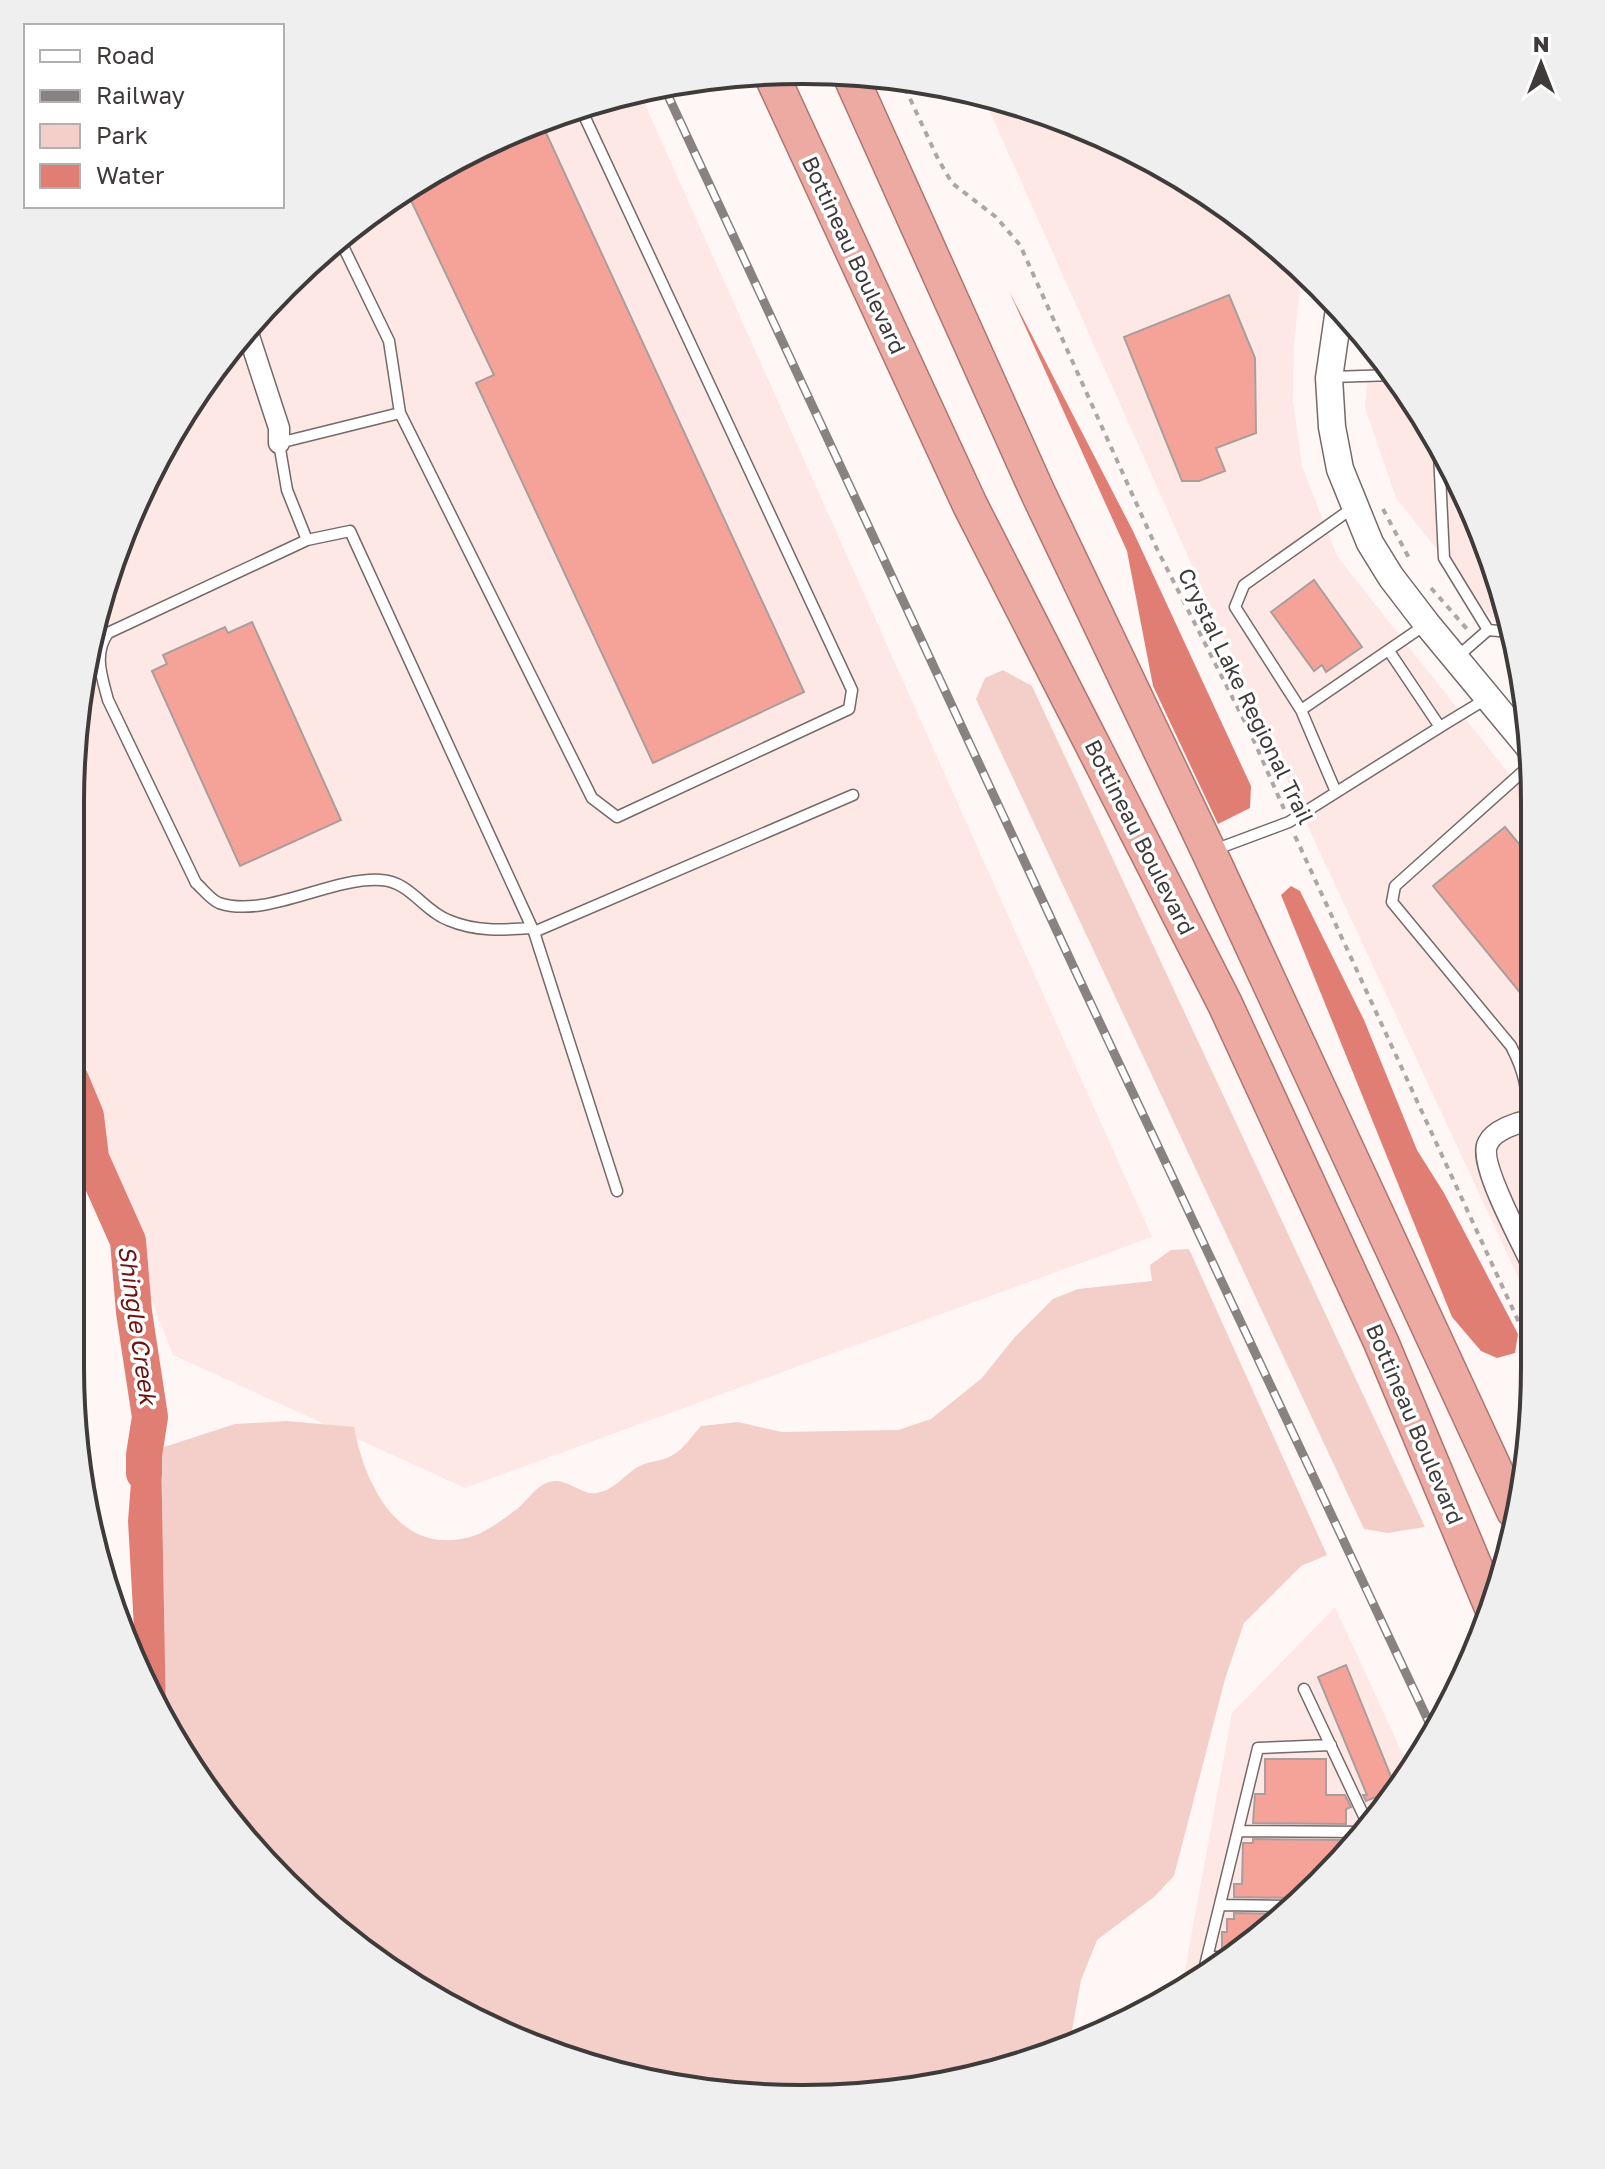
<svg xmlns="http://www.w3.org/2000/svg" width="1605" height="2169" viewBox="0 0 1605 2169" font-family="'Golos Text',sans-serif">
<rect width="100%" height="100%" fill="#fff7f6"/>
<!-- built -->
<path fill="#fee8e6" d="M639,91L1152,1237L465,1488L173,1355L71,1089L72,755L95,613L193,396L356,222L478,146L612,95Z
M983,96L1038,109L1168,168L1285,251L1302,270L1294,345L1293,401L1302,466L1337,556L1529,799L1533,1309L1310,831Z
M1371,343L1383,356L1479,522L1512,644L1396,498L1365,408Z
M1335,1607L1410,1770L1354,1849L1249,1947L1182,1986L1232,1713Z"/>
<!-- green -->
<path fill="#f4cec9" d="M1003,670L1032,686L1425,1527L1388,1533L1364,1529L976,699L985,678Z
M1189,1249L1327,1555L1301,1566L1244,1623L1225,1679L1174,1876L1154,1897L1097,1940L1081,1980L1072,2030V2046L898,2093H706L479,2024L320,1918L193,1773L166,1714L161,1448L235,1424L287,1421L354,1427C365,1487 402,1561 476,1535C489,1530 505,1518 517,1509C529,1500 538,1481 556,1481C569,1481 583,1495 596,1493C617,1490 625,1472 642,1465C651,1461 662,1461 671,1456C683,1450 692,1436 701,1426L738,1422L782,1432L898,1430L931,1419L982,1378L1014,1338L1053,1299L1078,1289L1152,1281L1150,1265L1171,1250Z"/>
<!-- water -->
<path fill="#e17e74" d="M1009,291L1133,531L1251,786L1250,808L1218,824L1153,686L1127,551Z
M1291,886L1300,891L1364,1020L1417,1150L1444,1193L1518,1334L1515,1353L1497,1358L1481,1351L1452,1317L1281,895Z
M156,1417L161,1448L166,1714L135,1646L128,1521L134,1444Z"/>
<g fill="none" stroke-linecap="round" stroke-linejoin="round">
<!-- river -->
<path stroke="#e17e74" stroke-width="36" d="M71,1080L86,1116L91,1158L128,1241L134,1312L150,1417L144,1455V1473"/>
</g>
<!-- building -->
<path fill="#f5a399" stroke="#aa9e9d" stroke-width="2" d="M541,122L804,692L653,763L476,383L494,375L406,190L478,146Z
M1229,295L1255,358L1256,433L1216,448L1225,471L1199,481H1182L1124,337Z
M1314,580L1362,647L1326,672L1322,665L1314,671L1271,612Z
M252,622L341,820L240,866L152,671L167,664L163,655L225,627L228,633Z
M1505,827L1530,857L1531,1006L1433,886Z
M1346,1665L1396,1789L1366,1801L1363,1795H1367L1318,1677Z
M1265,1759H1326V1795H1345L1351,1807L1346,1809V1824L1253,1823L1255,1794H1265Z
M1253,1839L1346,1840V1844H1357L1299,1901L1293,1898L1234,1897V1884H1242L1243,1843H1253Z
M1234,1913L1284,1914L1247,1948H1222V1932H1227V1919H1234Z"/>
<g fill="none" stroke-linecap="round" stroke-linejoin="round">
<defs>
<path id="service" d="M340,240L389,341L400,413
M1331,377L1394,375
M1439,453L1444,558L1488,630L1509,632
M307,540L350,531L534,932L617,1191
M1457,657L1488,630
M1301,710L1425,625
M1440,727L1486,699
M1336,792L1301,710L1235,607L1244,585L1354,507
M1214,850L1289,822L1440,727L1389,651
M532,928C503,930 476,932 448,920C424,911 409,881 381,880C330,877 266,919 219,903C211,900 203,889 196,883L108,700C102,677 93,654 108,633L307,540L287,490L279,443L400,413L592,798L617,817L849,709L852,690L580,107
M534,932L853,795
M1527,1120C1528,1090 1525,1073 1511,1046L1392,902L1395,886L1529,766
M1304,1689L1369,1827
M1238,1831L1366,1832
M1220,1905L1293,1906
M1207,1957H1232
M1203,1974L1258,1748L1331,1745"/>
<path id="minor" d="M249,336L279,428V443
M1531,1120C1518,1122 1494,1130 1488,1143C1477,1162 1522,1242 1532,1265"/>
<path id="tertiary" d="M1339,309L1329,378L1332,427L1340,469L1370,543L1391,577L1427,624L1529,747"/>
<path id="trunk" d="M770,72L970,505L1225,1004L1381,1342L1493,1610
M850,75L1038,493L1209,852L1514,1511"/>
</defs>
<!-- service casing -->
<use href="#service" stroke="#756a69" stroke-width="13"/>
<!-- minor casing -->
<use href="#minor" stroke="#756a69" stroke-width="23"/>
<!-- tertiary casing -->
<use href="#tertiary" stroke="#756a69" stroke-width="29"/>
<!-- trunk casing -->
<use href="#trunk" stroke="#ad766f" stroke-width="37"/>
<!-- path -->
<path stroke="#ada6a5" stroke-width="4" stroke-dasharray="6 6" stroke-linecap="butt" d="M900,77L938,159L952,183L996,217L1020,245L1156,547L1250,732L1284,809
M1383,509L1409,558
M1431,588L1467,629
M1295,836L1533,1353"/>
<!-- service -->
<use href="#service" stroke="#fff" stroke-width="10"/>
<!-- minor -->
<use href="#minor" stroke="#fff" stroke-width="20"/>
<!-- tertiary -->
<use href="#tertiary" stroke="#fff" stroke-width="26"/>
<!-- trunk -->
<use href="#trunk" stroke="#ecaaa2" stroke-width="34"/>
<defs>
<path id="rail" d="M664,87L1075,970L1435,1735"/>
</defs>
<!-- rail casing -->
<use href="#rail" stroke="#888382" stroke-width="9"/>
<!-- rail -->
<use href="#rail" stroke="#fff" stroke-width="6" stroke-dasharray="18" stroke-linecap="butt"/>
</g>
<g text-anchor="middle" stroke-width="7" stroke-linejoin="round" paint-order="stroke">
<!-- street labels -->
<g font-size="22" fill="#3f3b3a" stroke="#fff">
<text transform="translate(854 255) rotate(65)" y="8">Bottineau Boulevard</text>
<text transform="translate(1246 696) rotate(64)" y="8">Crystal Lake Regional Trail</text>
<text transform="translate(1140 837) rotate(63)" y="8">Bottineau Boulevard</text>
<text transform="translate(1415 1424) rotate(67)" y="8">Bottineau Boulevard</text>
</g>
<!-- water labels -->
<g font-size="24" font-style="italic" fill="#6d1312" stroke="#fff">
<text transform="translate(137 1325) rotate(82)" y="8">Shingle Creek</text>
</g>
</g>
<!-- crop -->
<path d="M0 0H1605V2169H0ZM802 84H803A718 718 0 0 1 1521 802V1367A718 718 0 0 1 803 2085H802A718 718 0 0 1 84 1367V802A718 718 0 0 1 802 84Z" fill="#f0efef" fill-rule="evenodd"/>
<path fill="none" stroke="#3f3b3a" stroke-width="4" d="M802 84H803A718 718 0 0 1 1521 802V1367A718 718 0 0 1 803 2085H802A718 718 0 0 1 84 1367V802A718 718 0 0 1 802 84Z"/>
<!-- legend -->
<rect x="24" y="24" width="260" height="184" fill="#ffffff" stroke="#b2b1b0" stroke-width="2"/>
<rect x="40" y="50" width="40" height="12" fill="#ffffff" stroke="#b2b1b0" stroke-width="2"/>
<text x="96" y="64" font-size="24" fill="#3f3b3a">Road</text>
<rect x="40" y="90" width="40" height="12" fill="#888382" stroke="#b2b1b0" stroke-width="2"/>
<text x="96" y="104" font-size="24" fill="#3f3b3a">Railway</text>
<rect x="40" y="124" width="40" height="24" fill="#f4cec9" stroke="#b2b1b0" stroke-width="2"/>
<text x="96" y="144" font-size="24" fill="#3f3b3a">Park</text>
<rect x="40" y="164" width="40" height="24" fill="#e17e74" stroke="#b2b1b0" stroke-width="2"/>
<text x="96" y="184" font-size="24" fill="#3f3b3a">Water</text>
<!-- north arrow -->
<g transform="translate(1541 64)" stroke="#ffffff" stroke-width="6" paint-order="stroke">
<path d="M0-6L14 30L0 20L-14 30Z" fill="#3f3b3a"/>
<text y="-12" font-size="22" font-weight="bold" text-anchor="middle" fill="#3f3b3a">N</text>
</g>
</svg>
